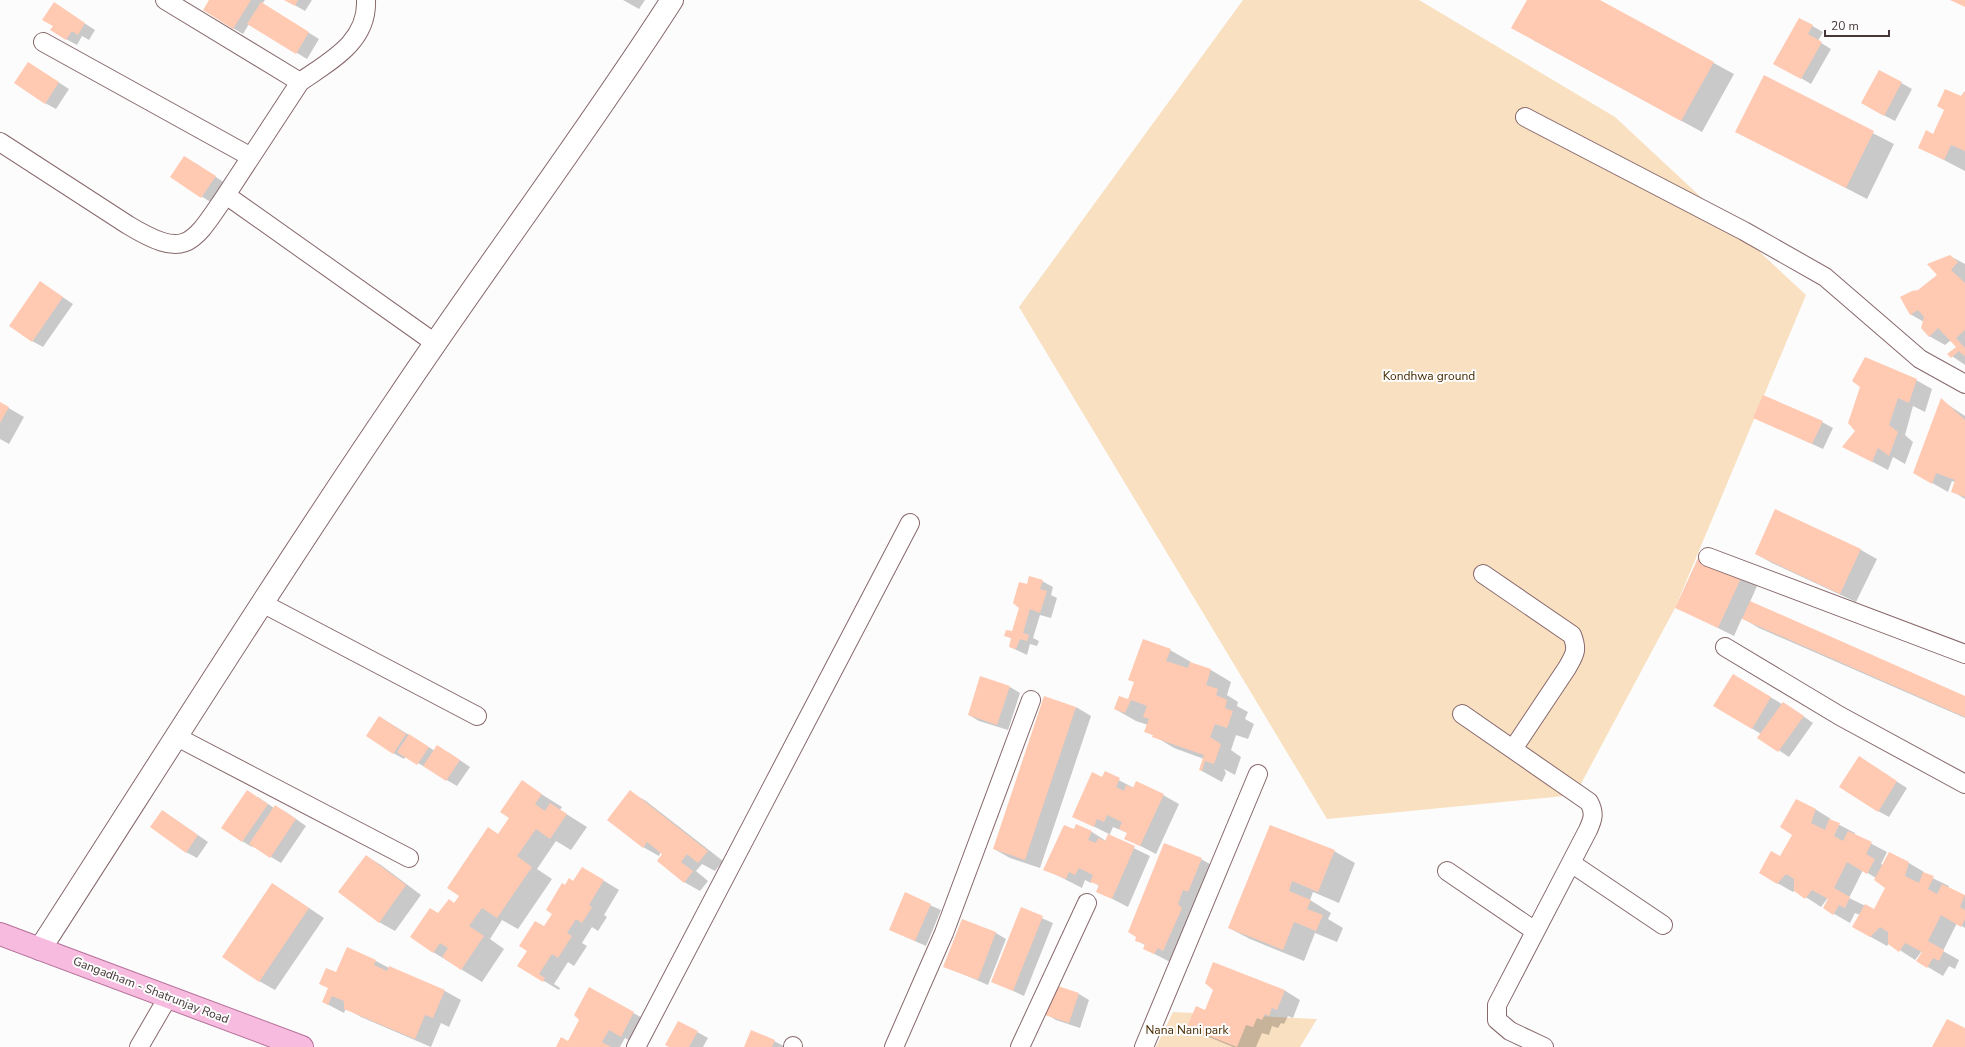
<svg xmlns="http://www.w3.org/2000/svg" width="1965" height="1047" viewBox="0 0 1965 1047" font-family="'Nunito Sans',sans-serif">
<rect width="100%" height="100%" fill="#fcfcfc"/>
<!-- green -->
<path fill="#f9e0c1" d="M1243,0H1419L1615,117L1806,295L1675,608L1575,795L1327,819L1019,307Z
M1173,1012L1317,1019L1300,1047H1156Z"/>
<!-- shadow -->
<path fill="#0003" fill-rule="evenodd" d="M211,0H265L262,4L319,39L307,59L249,24L243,34L233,28Z
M286,0H312L305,11Z
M623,0H645L639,9Z
M1528,0H1598L1734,74L1702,132L1533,40Z
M64,10L95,30L89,40L82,36L77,45L66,39Z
M1800,19L1823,32L1818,41L1831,49L1811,84L1775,63Z
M28,63L69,89L56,109L45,103Z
M1880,71L1912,89L1895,121L1872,109Z
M1764,77L1894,144L1867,199L1736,131Z
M1964,92H1965V171L1919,147L1934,135Z
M195,163L225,183L212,203L171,177Z
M1950,256L1965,264V365L1949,354L1957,347L1951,340L1945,345L1929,336L1924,322L1910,314L1919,291L1938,275Z
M40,282L73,304L43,347L32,341Z
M1916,380L1932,389L1925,412L1913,406L1905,435L1913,442L1905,464L1893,457L1888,470L1844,447Z
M1941,400L1965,416V499L1952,491L1955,482L1952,481L1948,492L1915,473Z
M0,403L24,417L9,444L0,439Z
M1754,417L1822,422L1833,428L1823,449Z
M1776,511L1861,550L1877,559L1856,602L1772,563L1756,554Z
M1741,577L1757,586L1750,602L1965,697V718L1759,628L1742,618L1734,636L1676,607Z
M1042,581L1053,587L1051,595L1057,598L1051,618L1040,615L1033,638L1039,641L1037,646L1030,644L1027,655L1010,647L1012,639L1005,635L1012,633L1028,585Z
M1170,650L1191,662V663L1211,670L1231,682L1227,695L1238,702L1237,706L1248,712L1245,719L1254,724L1248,739L1236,735L1231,750L1241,757L1235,775L1224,769L1226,773L1222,782L1200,770L1204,759L1174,748L1146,731L1148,725L1136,721L1115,709L1128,700Z
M1733,675L1782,704L1783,703L1793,709L1813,723L1789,757L1759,737L1761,734L1715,706Z
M1010,687L1020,693L1008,730L979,721L969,715Z
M1076,707L1091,716L1040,868L1010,858L994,849Z
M380,717L435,751L448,752L470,767L457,786L406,756L404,759L393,753Z
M1869,764L1907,788L1889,817L1878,811Z
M1105,773L1134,788L1163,795L1179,804L1156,854L1125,838L1128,833L1113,827L1109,836L1150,856L1128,907L1097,891L1099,886L1092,881L1091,883L1085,880L1082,888L1045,869L1075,831L1092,832L1106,841L1109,834L1073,816Z
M522,782L562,807L560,810L587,827L571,850L556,841L537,869L552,879L518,929L502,920L490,939L504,949L482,982L433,952L439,914L455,904L510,817Z
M630,792L646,801L723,861L715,871L702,864L696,871L708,881L700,891L684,882L661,852L659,856L643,847Z
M258,797L274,808L275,806L286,812L306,826L281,863L253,846L252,847L242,841Z
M1815,809L1831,819L1830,820L1855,833V835L1887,852L1881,864L1883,865L1909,863L1924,872V874L1949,886L1948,888L1965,896V928L1957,923L1943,951L1959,960L1955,969L1949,966L1943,976L1918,961L1923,952L1922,951L1915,960L1889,943L1887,946L1871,937L1854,926L1860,915L1855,913L1850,923L1824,908L1830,895L1821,907L1795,890L1793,892L1777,883L1780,857ZM1863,870L1876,878L1887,888L1874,910L1849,898Z
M163,811L208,842L197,858L186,852Z
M1270,826L1334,851L1355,863L1339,903L1313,892L1310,900L1331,913L1328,919L1343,928L1337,942L1315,933L1304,961L1250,939L1229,928Z
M366,856L381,865L421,895L395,931L379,922Z
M1201,859L1217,868L1170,962L1145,949V945L1136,940Z
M598,877L619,890L604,915L607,917L598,931L592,927L582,943L587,946L574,966L568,962L554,984L560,988L559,990L519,966L553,914L565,886L574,882Z
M273,884L324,918L275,990L259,981Z
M905,894L941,910L926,946L890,930Z
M1021,909L1053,923L1024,996L992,981Z
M962,921L996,933L1006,939L988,985L944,966Z
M376,961L389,968L445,991L461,1000L449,1027L441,1023L431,1047L361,1017L346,1008L344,1013L323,1002L337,974Z
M1055,986L1079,994L1089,1000L1080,1028L1056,1020L1046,1014Z
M589,989L650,1022L637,1045L625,1038L620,1047H557L568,1042L581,1020Z
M1214,989L1284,990L1300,1000L1293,1018L1288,1016L1284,1024L1281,1023L1278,1028L1272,1026L1269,1035L1262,1033L1256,1047H1233L1204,1035L1189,1026L1206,1011Z
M679,1022L708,1038L703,1047H671Z
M774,1041L786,1047H745Z"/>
<!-- building -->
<path fill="#ffc9b2" d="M209,0H251L233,29L203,10Z
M284,0H298L295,6Z
M1527,0H1600L1714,62L1681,121L1511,28Z
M1950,0H1965V7Z
M54,2L85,23L78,35L72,31L66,40L50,30L53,26L42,20Z
M261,2L309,32L296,54L247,24Z
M1799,18L1813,25L1808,34L1822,42L1801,79L1773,64Z
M28,62L59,82L45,104L14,83Z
M1879,70L1902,82L1884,116L1861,103Z
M1764,75L1874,131L1846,188L1735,132Z
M1945,89L1961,96L1965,91V151L1951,145L1944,160L1918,148L1926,130L1933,134L1944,110L1937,106Z
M184,156L216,176L201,198L170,177Z
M1950,255L1958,262L1951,270L1965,283V330L1956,338L1965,348V355L1964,356L1959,351L1951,358L1947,354L1956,347L1938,328L1929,337L1921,328L1924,317L1918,310L1910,315L1900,297L1912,291L1918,290L1937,275L1927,264Z
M40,281L63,297L32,342L9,326Z
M1865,357L1917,379L1909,403L1898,398L1889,425L1898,432L1889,456L1878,448L1872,462L1842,447L1855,431L1848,423L1860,387L1852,381Z
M1763,395L1823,421L1812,444L1753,418Z
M1941,398L1965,420V497L1951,492L1955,480L1936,473L1932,484L1913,473Z
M0,402L9,407L0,423Z
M1775,509L1861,549L1840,594L1755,554Z
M1699,556L1742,576L1718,628L1675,608Z
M1029,576L1043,580L1040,589L1047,591L1040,613L1030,609L1023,633L1029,635L1027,641L1020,639L1016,649L1009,647L1011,638L1004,636L1006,630L1012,631L1019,608L1013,603L1019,582L1027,584Z
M1750,601L1965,696V717L1742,619Z
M1143,639L1171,649L1166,661L1188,668L1190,662L1211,669L1206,685L1218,689L1216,695L1227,700L1225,708L1233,711L1227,728L1215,724L1210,737L1221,744L1214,764L1205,761L1202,771L1199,770L1204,755L1152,737L1153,735L1144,732L1149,719L1143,717L1147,706L1131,700L1125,713L1114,709L1119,696L1128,699L1134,682L1128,680Z
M1733,674L1771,697L1752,729L1713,706Z
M980,676L1010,686L997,725L968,715Z
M1044,696L1076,707L1025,860L993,849Z
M1783,702L1804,716L1778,752L1757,738Z
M379,716L406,734L393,754L366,736Z
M409,734L429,747L417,765L397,752Z
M437,745L460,760L446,781L423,766Z
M1859,756L1897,781L1878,812L1839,787Z
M1105,771L1120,778L1116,787L1124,791L1126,785L1133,788L1136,781L1164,794L1140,846L1124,839L1127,833L1119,829L1122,822L1107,815L1104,822L1097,819L1094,827L1072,817L1092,772L1102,777Z
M522,780L542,794L535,804L545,811L550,803L567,814L550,839L536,829L517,856L532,867L497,918L482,908L469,926L484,936L461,970L442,957L448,948L440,943L433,953L410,937L430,908L438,913L449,899L454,903L459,896L447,888L488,827L498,834L509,818L500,812Z
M247,790L268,804L242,842L221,828Z
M630,790L708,851L698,863L687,854L681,862L693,871L684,883L657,861L662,854L647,842L643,848L607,820Z
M1796,799L1816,809L1811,823L1825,830L1829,819L1840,823L1834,836L1843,841L1848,831L1872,842L1866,854L1875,859L1867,874L1847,862L1834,888L1850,897L1845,908L1839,905L1833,915L1823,908L1828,899L1812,890L1805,899L1794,891V879L1786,874L1777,884L1759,873L1771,851L1780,856L1792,835L1780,827Z
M275,805L296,819L270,858L249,844Z
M162,810L198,835L186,853L150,827Z
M1076,824L1092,831L1088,840L1096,843L1098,838L1105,841L1108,834L1135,846L1112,899L1096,892L1099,885L1090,882L1093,875L1079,868L1075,875L1069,872L1066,879L1043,870L1064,825L1074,829Z
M1270,825L1335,850L1318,892L1292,881L1289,891L1311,900L1307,909L1323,915L1316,931L1294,922L1283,950L1228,928Z
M1164,843L1202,858L1188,892L1183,890L1178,904L1182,908L1163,951L1158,948L1154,954L1143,949L1145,944L1135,941L1136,937L1128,932Z
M1889,852L1909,862L1905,876L1919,883L1923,872L1934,876L1928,889L1937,894L1942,884L1965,895L1960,907L1965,910V919L1961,927L1941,915L1928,941L1944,950L1939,961L1933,958L1927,968L1916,961L1922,952L1905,943L1899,952L1888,944V932L1880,927L1870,937L1852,927L1865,904L1874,909L1885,888L1874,880Z
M366,855L406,885L379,923L338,892Z
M582,867L604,880L589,905L592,907L582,923L576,919L567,933L572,936L558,958L552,954L539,974L545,978L543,982L517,966L527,951L519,946L535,921L544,926L552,914L546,910L562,883L565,885L569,878L573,881Z
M272,883L309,908L259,982L222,957Z
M905,892L931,904L915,941L889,930Z
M1021,907L1043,916L1013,991L991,982Z
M962,919L996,932L978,980L943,967Z
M347,947L376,960L374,965L387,971L389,966L445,990L433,1018L425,1015L415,1039L344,1009V1001L332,996L328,1005L322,1002L328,988L319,984L326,968L336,972Z
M1213,962L1285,990L1277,1010L1272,1008L1269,1016L1265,1014L1262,1020L1257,1018L1253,1027L1246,1025L1237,1047L1187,1027L1196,1006L1205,1010L1213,990L1205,983Z
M1055,985L1079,993L1069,1023L1045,1015Z
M589,987L634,1012L621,1037L609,1030L602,1042L611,1047H556L561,1037L568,1041L579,1020L574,1015Z
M1947,1019L1965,1028V1047H1932Z
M678,1021L698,1031L689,1047H669L665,1045Z
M751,1030L775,1040L772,1047H744Z"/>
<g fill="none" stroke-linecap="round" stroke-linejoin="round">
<defs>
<path id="street" d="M165,0L300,82L226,195L435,343
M43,42L251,157
M300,82C330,61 368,42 366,0
M1525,117L1744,231L1825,277L1920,359L1965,384
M0,142L128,225C186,260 192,245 226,195
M1708,557L1965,654
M1483,574L1572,635C1578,650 1575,654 1567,668L1513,749
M262,603L477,716
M1725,647L1840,716L1965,784
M1462,714L1589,802C1595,813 1593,819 1588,830L1497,1005V1020L1510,1031L1544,1047
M177,737L409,858
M1571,863L1663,925
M1447,871L1535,931
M139,1047L168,997
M636,1047L910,523
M793,1047V1046
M894,1047L944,933L1031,700
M1020,1047L1087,903
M1144,1047L1258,774"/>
<path id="secondary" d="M40,949C158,766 274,581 396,401C486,266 584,137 672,0"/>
<path id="primary" d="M0,934L302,1047"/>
</defs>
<!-- street casing -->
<use href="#street" stroke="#88686b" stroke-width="20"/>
<!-- secondary casing -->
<use href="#secondary" stroke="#88686b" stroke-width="24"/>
<!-- primary casing -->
<use href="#primary" stroke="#b56f98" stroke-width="24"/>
<!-- street -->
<use href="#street" stroke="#fff" stroke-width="18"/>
<!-- secondary -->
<use href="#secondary" stroke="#fff" stroke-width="22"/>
<!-- primary -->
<use href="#primary" stroke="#f7bbe0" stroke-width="22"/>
</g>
<g text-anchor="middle" stroke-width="4" stroke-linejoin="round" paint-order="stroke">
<!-- park labels -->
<g font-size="12" fill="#462b00" stroke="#fcfcfc">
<text x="1429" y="380">Kondhwa ground</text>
<text x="1187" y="1034">Nana Nani park</text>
</g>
<!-- street labels -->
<g font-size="12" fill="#453738" stroke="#fcfcfc">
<text transform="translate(151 990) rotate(21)" y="4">Gangadham - Shatrunjay Road</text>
</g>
</g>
<!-- scale -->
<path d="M1825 30v6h64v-6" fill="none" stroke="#453738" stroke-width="2"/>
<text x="1831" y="30" font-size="12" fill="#453738" stroke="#fcfcfc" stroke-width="3" paint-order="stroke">20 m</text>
</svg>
